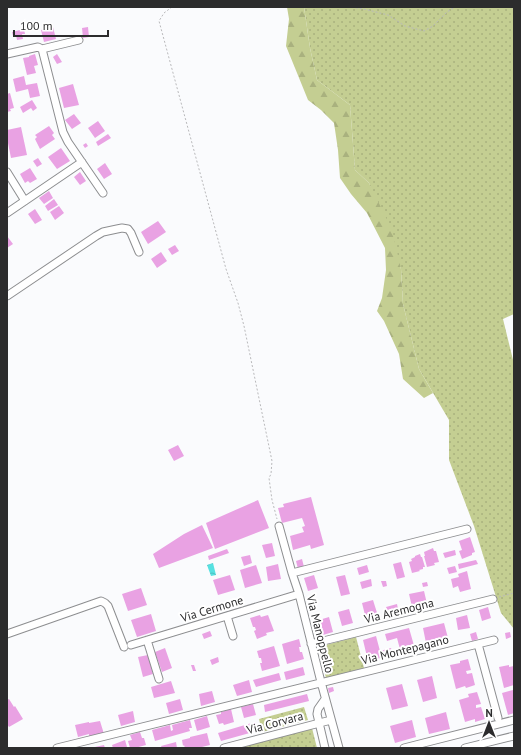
<svg xmlns="http://www.w3.org/2000/svg" width="521" height="755" viewBox="0 0 521 755" font-family="'PT Sans',sans-serif">
<defs>
<pattern id="grass-dots" width="8" height="8" patternUnits="userSpaceOnUse"><rect width="8" height="8" fill="#c4ce92"/><path d="M2 2h.1M6 6h.1" fill="none" stroke="#a9b17e" stroke-width="1.8" stroke-linecap="round"/></pattern>
<pattern id="forest-firs" width="22" height="20" patternUnits="userSpaceOnUse"><rect width="22" height="20" fill="#c4ce92"/><path d="M5 1l3.5 6h-7zM16 11l3.5 6h-7z" fill="#a9b17e"/></pattern>
<pattern id="water-waves" width="16" height="10" patternUnits="userSpaceOnUse"><rect width="16" height="10" fill="#56e1e1"/><path d="M0 5q4-4 8 0t8 0" fill="none" stroke="#4bc1c1"/></pattern>
</defs>
<rect width="100%" height="100%" fill="#fafbfd"/>
<!-- grass -->
<path fill="url(#grass-dots)" d="M304,7H514V314L503,319L514,364V629L501,613L474,526L449,460V420L419,369L403,304L401,269L369,183L355,170L350,105L317,80L310,48Z
M356,637L364,668L326,678L318,647Z
M304,707L308,720L262,732L259,719Z
M312,728L317,748H238Z"/>
<!-- forest -->
<path fill="url(#forest-firs)" d="M287,7H304L310,48L317,80L350,105L355,170L369,183L392,230L401,269L403,304L419,369L433,393L424,398L403,379L399,354L384,321L377,311L382,298L386,270L385,248L367,213L351,194L340,178L338,150L334,123L321,110L308,100L295,68L286,46L289,19Z"/>
<!-- water -->
<path fill="url(#water-waves)" d="M213,563L216,575L211,576L207,565Z"/>
<!-- building -->
<path fill="#e9a2e3" d="M53,27L56,39L44,42L41,30Z
M88,27L89,37L83,38L82,28Z
M24,29L25,34H22L23,39L17,40L16,35L13,36L12,32Z
M35,54L38,65L34,66L36,73L27,75L23,58L29,57V56Z
M57,54L62,62L57,64L53,57Z
M24,76L26,85L37,83L40,96L30,98L28,89L16,92L13,79Z
M73,84L79,105L64,108L59,88Z
M10,93L14,108L10,109L11,111L7,112V94Z
M32,100L37,108L33,111L31,108L23,113L20,107Z
M74,114L81,123L72,129L65,120Z
M98,121L105,131L95,138L88,128Z
M49,126L54,133L52,135L55,139L40,149L35,139L37,137L35,135Z
M21,127L27,155L11,158L7,138V130Z
M108,134L111,138L98,146L96,142Z
M86,143L88,146L85,148L83,145Z
M61,148L70,161L57,169L48,157Z
M38,158L42,164L37,167L33,161Z
M105,163L112,174L104,179L97,169Z
M30,168L37,179L30,183L28,181L25,183L20,174Z
M80,172L86,181L80,185L74,177Z
M49,191L53,198L44,204L39,198Z
M54,199L58,205L48,211L45,206Z
M59,206L64,213L55,220L50,212Z
M35,209L42,220L35,224L28,214Z
M158,221L166,232L148,244L141,232Z
M7,236L13,244L7,248Z
M175,245L179,251L172,255L168,249Z
M161,252L167,261L157,268L151,259Z
M178,445L184,456L174,461L168,450Z
M311,497L324,545L311,549L310,545L293,550L290,536L304,532L302,527L305,526L302,518L282,523L278,508L284,507L283,504Z
M258,500L269,528L215,549L206,523Z
M202,525L213,548L159,568L153,554L184,534Z
M470,537L475,552L472,553V555L462,559L459,551L462,550L459,541Z
M272,543L275,556L266,558L262,545Z
M433,548L434,551H436L439,562L434,563L435,565L427,567L424,556H425L424,552Z
M227,549L229,553L209,560L208,556Z
M455,550L456,555L445,558L443,553Z
M420,554L421,557H422L425,567H423V569L419,570L420,571L412,573L409,562L412,561L411,559L415,557V556Z
M250,555L252,563L244,566L241,557Z
M302,559L304,567L298,569L296,561Z
M476,560L478,564L459,569L458,564Z
M401,562L405,577L397,579L393,564Z
M278,564L281,579L268,581L266,567Z
M256,565L262,583L245,588L240,570Z
M367,565L369,572L359,575L357,568Z
M455,566L457,572L449,574L447,568Z
M467,571L471,589L460,592L458,586L453,588L451,579L459,577L458,574Z
M230,575L235,590L218,595L213,580Z
M314,575L318,588L308,591L304,578Z
M345,575L350,594L341,596L336,577Z
M371,579L372,586L362,589L360,582Z
M381,581H386L387,586L383,587Z
M427,582L428,586L423,587L422,583Z
M141,588L147,605L128,611L122,594Z
M424,591L428,608L413,611L409,594Z
M373,600L378,616L366,619L362,603Z
M397,604L399,614L389,617L386,607Z
M488,607L491,618L482,621L479,610Z
M349,609L353,623L342,626L338,612Z
M151,614L156,631L137,637L131,620Z
M260,615L261,617L268,615L274,631L266,633L267,635L257,639L254,631L256,630L255,627H253L250,618Z
M467,615L470,628L458,630L456,618Z
M329,617L333,632L323,635L319,620Z
M444,623L448,638L426,643L423,628Z
M409,628L415,649L401,653L397,638L387,641L385,634Z
M210,631L212,636L204,639L202,634Z
M476,632L478,639L472,641L470,634Z
M510,632L511,637L506,639L505,633Z
M376,636L380,651L391,648L393,655L368,661L363,640Z
M299,639L301,647H299L300,652H302L304,659L287,664L282,644Z
M274,646L280,666L262,671L260,663H262L261,658H259L257,651Z
M165,648L172,668L162,672L155,652Z
M148,655L153,674L143,677L138,657Z
M218,657L219,662L212,665L210,660Z
M468,659L471,670L466,671L467,674L472,673L475,685L466,688L465,686L456,689L450,665L460,663V661Z
M191,665H194L196,671H193Z
M509,665V667L514,666V685L504,688L499,667Z
M303,667L305,675L286,680L284,672Z
M279,673L281,680L256,687L253,680Z
M432,676L437,698L423,702L417,680Z
M249,680L252,692L237,696L233,685Z
M171,681L175,693L154,698L151,687Z
M402,684L408,706L392,710L386,688Z
M333,687L334,691L329,693L328,688Z
M513,690L514,694V713L508,715L502,693Z
M212,691L215,702L201,706L199,694Z
M477,692L481,704L476,705V708L481,707L485,719L475,722V719L465,722L459,700L469,697L468,694Z
M307,694L309,701L265,712L264,705Z
M9,699L14,707L15,706L23,719L9,727L7,724V700Z
M180,699L183,710L169,714L166,703Z
M253,704L256,715L244,718L241,707Z
M231,709L234,722L224,725L223,723L219,724L216,715L221,714V712Z
M133,711L135,722L121,726L118,715Z
M446,712L450,729L429,734L425,718Z
M207,716L210,727L197,731L194,720Z
M190,720L192,728H189L190,731L155,741L152,730L170,725L171,731L173,730L172,725Z
M412,720L416,737L395,743L390,726Z
M100,721L104,734L89,738V734L78,737L75,725L89,722V723Z
M255,722L257,731L221,741L218,733Z
M140,732L142,738H144L146,745L135,748H130L128,741L132,740L130,735Z
M207,733L210,745L198,748H185L184,745L183,746L182,740L190,738V737Z
M125,740L127,747L124,748H113L112,745Z
M176,742L177,748H162L161,746Z
M104,745L105,748H95V747Z"/>
<g fill="none" stroke-linecap="round" stroke-linejoin="round">
<defs>
<path id="minor" d="M42,49L79,40
M7,54L38,47L42,49L63,132L68,142L103,193
M7,172L25,201
M7,213L82,162
M7,296L96,236L103,232L117,229L122,228L128,229L131,233L139,252
M279,526L292,573
M227,616L233,636
M7,634L101,601L105,603L108,606L124,647
M147,640L159,679
M311,644L493,599
M478,644L498,718
M131,645L299,594
M325,699L318,709L317,714L325,748
M57,748L494,640
M224,748L331,720
M339,748L321,682L299,594L292,573L467,529
M404,748L514,720
M465,748L514,736"/>
</defs>
<!-- minor casing -->
<use href="#minor" stroke="#8d8e90" stroke-width="9"/>
<!-- path -->
<path stroke="#b9b9bb" stroke-width="1" stroke-dasharray="2 2" stroke-linecap="butt" d="M172,7L164,13L159,21L226,269L238,303L244,326L272,461L271,474L269,478L272,500L277,519
M352,7L368,10L388,15L405,26L424,31L433,26L447,12L455,7
M509,7L514,9
M499,597L514,593"/>
<!-- minor -->
<use href="#minor" stroke="#fff" stroke-width="7"/>
</g>
<g text-anchor="middle" stroke-width="4" stroke-linejoin="round" paint-order="stroke">
<!-- street labels -->
<g font-size="12" fill="#2c2c2d" stroke="#fff">
<text transform="translate(212 609) rotate(-17)" y="4">Via Cermone</text>
<text transform="translate(399 611) rotate(-14)" y="4">Via Aremogna</text>
<text transform="translate(320 634) rotate(76)" y="4">Via Manoppello</text>
<text transform="translate(405 650) rotate(-14)" y="4">Via Montepagano</text>
<text transform="translate(275 723) rotate(-15)" y="4">Via Corvara</text>
</g>
</g>
<!-- border -->
<rect width="521" height="755" fill="none" stroke="#2c2c2d" stroke-width="16"/>
<!-- north arrow -->
<g transform="translate(489 723)" stroke="#ffffff" stroke-width="3" paint-order="stroke">
<path d="M0-3L7 15L0 10L-7 15Z" fill="#2c2c2d"/>
<text y="-6" font-size="11" font-weight="bold" text-anchor="middle" fill="#2c2c2d">N</text>
</g>
<!-- scale -->
<path d="M14 30v6h94v-6" fill="none" stroke="#2c2c2d" stroke-width="2"/>
<text x="20" y="30" font-size="12" fill="#2c2c2d" stroke="#ffffff" stroke-width="3" paint-order="stroke">100 m</text>
</svg>
